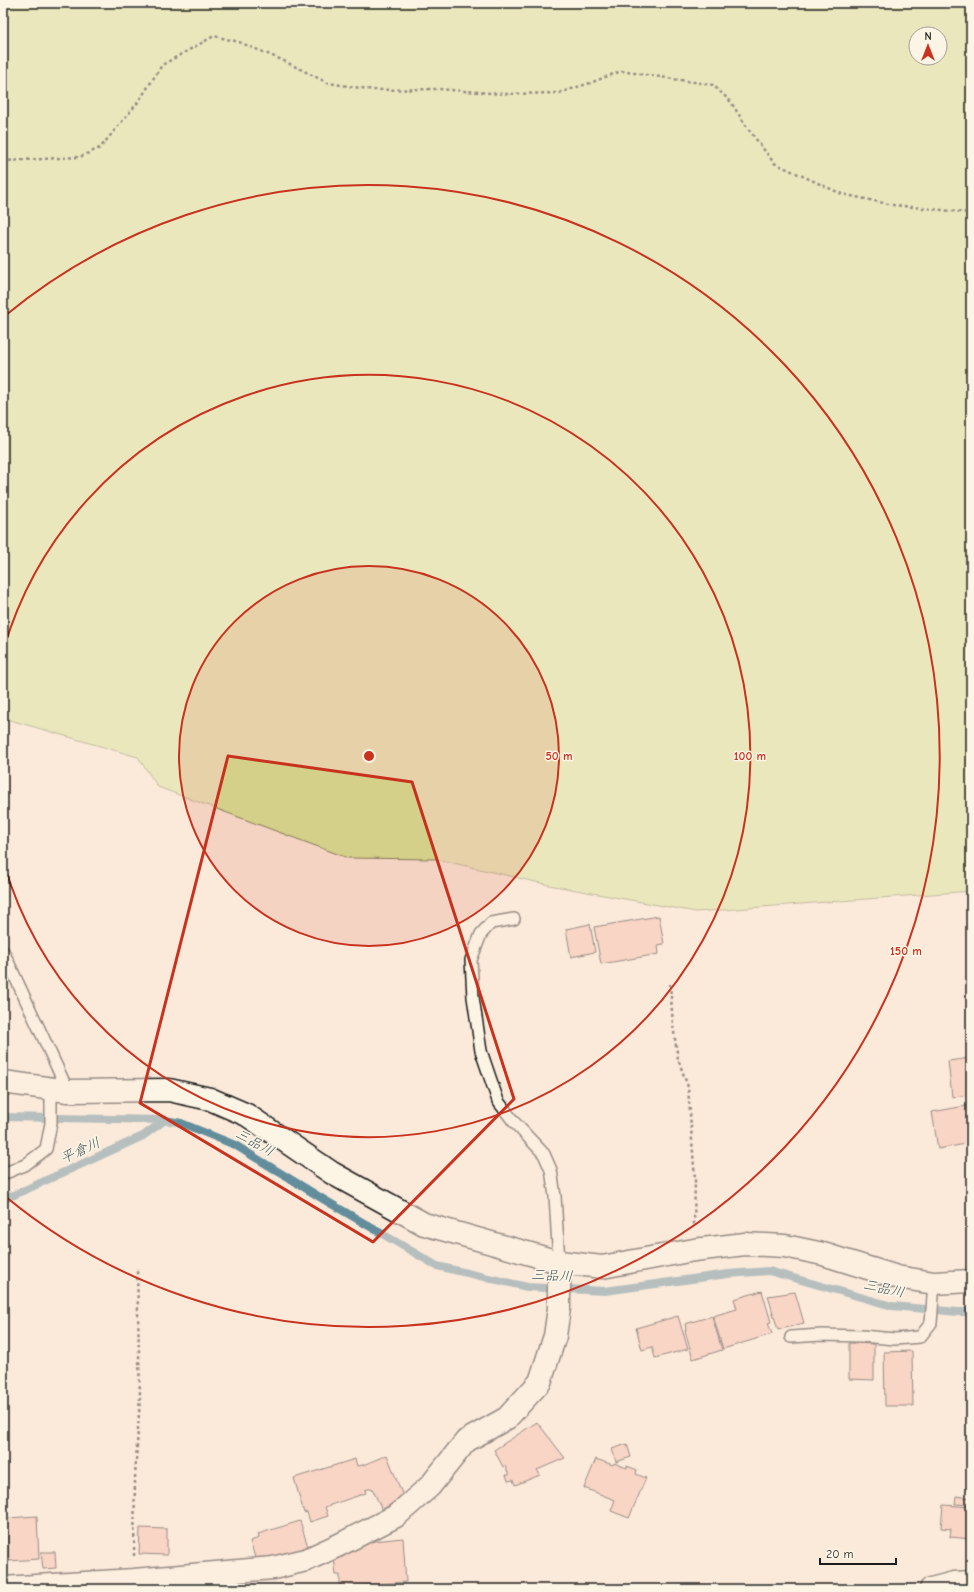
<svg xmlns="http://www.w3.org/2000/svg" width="974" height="1592" viewBox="0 0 974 1592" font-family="'Comic Neue','Klee One',sans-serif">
<rect width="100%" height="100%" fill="#fbeada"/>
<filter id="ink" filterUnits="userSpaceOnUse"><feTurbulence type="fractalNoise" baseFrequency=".025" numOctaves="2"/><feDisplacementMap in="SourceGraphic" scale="8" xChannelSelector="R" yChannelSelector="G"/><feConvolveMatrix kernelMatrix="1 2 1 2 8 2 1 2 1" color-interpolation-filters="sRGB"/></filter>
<g filter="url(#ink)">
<!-- green -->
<path fill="#d7e598" stroke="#7a805a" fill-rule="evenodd" d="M3,3H971V891L696,912L549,885L436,859L348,858L158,787L138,757L3,718ZM916,34H940V58H916Z"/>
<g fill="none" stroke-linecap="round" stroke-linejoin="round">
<!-- stream -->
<path stroke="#628d9c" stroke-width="8" d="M3,1117L165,1120L181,1123L235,1145L323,1199L437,1266L527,1287L605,1291L728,1274L769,1271L892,1306L958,1312H971
M3,1200L143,1136L165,1120"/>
</g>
<!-- building -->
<path fill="#f5bcac" stroke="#1c1c1c" d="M659,916L664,944L658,945L659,954L601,964L594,927Z
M590,924L595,952L571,957L566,929Z
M971,1058V1095L952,1097L948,1061Z
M971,1105V1143L938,1149L932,1112Z
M762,1291L771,1322L768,1323L772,1334L723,1349L713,1316L737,1309L734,1299Z
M795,1292L804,1323L778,1330L768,1296Z
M678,1316L688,1349L655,1358L652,1347L642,1350L636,1328Z
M712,1316L722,1350L693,1359L685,1331L686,1330L685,1324Z
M849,1343L874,1344V1380L849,1379Z
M912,1351L913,1406H885L884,1352Z
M537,1422L565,1458L537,1470L540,1475L515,1485L513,1480L508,1481L506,1475H509L505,1466L503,1467L494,1450Z
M627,1444L631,1457L616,1462L612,1449Z
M387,1455L403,1496L382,1510L372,1488L365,1490L366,1493L325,1507L328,1516L310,1522L307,1512L304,1513L294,1478L355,1459L357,1466L363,1465Z
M596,1459L613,1465L614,1463L627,1468V1466L637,1470L636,1474L646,1478L629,1518L611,1511L615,1500L584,1488Z
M956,1496L971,1498V1505L955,1504Z
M943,1505L971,1507V1539L950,1537L951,1529L941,1528Z
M37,1516L39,1559L9,1561L7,1518Z
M300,1521L309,1550L256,1561L250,1541L259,1538L258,1534Z
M140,1528L167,1529V1555L139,1554Z
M403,1538L406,1582L340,1587V1575H336L334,1557H343V1555H345V1552L364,1542Z
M41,1552H55L56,1568L43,1569Z"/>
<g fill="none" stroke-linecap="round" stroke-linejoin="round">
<defs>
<path id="lane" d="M514,919L491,923L481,934L471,960L473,997L481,1051L498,1101L514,1122L544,1154L551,1170L555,1196L559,1262
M3,951L68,1091
M3,1174L25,1165L46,1149L51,1123V1090
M791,1337L821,1335L862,1336L895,1339L920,1337L931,1323L934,1283"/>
<path id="street" d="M3,1082L68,1091L169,1090L210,1099L247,1115L332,1173L424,1224L559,1262L602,1267L694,1250L745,1244L785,1246L823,1254L897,1277L934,1283L971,1281
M3,1588L134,1580L273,1568L306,1560L339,1545L396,1516L430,1486L466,1441L507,1418L540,1382L555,1336L559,1308V1262
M931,1589L954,1583L971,1582"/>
</defs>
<!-- lane casing -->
<use href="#lane" stroke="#1c1c1c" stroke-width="14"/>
<!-- street casing -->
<use href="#street" stroke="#1c1c1c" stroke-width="25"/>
<!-- path -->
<path stroke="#1c1c1c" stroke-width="2.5" stroke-dasharray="3 3" stroke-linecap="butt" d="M3,161L80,157L100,148L139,101L162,65L214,36L239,42L282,60L328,83L374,90L438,89L504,94L559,93L590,83L621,71L713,85L730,101L749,130L774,163L842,194L893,205L971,213
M670,984L673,1025L678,1059L688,1087L695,1180L694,1225
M134,1556L135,1477L140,1397L137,1268"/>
<!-- lane -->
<use href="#lane" stroke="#fcf5e5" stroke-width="11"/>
<!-- street -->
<use href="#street" stroke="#fcf5e5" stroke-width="22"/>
</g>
</g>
<!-- marked area -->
<path d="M0 0H974V1592H0ZM228,756L412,782L514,1099L373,1242L140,1103Z" fill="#fbeada" fill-opacity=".55" fill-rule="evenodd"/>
<path fill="none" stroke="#c8321e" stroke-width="3" stroke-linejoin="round" d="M228,756L412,782L514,1099L373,1242L140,1103Z"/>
<!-- distance rings -->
<circle cx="369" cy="756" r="190" fill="#c8321e" fill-opacity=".12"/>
<g fill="none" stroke="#c8321e" stroke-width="2">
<circle cx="369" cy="756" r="190"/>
<path d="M4 648A381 381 0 1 1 4 864"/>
<path d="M6 315A571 571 0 1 1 6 1197"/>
</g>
<g text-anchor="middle" stroke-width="3" stroke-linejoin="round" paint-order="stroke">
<!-- water labels -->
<g font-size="14" font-style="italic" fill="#3f555c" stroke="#fcf5e5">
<text transform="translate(255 1142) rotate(29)" y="5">三品川</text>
<text transform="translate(80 1150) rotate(-25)" y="5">平倉川</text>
<text transform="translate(552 1275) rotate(3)" y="5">三品川</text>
<text transform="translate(884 1288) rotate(12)" y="5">三品川</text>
</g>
</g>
<circle cx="369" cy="756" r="6" fill="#c8321e" stroke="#fcf5e5" stroke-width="2"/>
<g font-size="12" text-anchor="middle" font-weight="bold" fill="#c8321e" stroke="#fcf5e5" stroke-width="3" stroke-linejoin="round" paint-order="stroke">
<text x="559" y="760">50 m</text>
<text x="750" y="760">100 m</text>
<text x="906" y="955">150 m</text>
</g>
<!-- margin -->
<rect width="974" height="1592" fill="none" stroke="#fcf5e5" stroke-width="16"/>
<rect x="8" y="8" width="958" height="1576" fill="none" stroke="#1c1c1c" stroke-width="1.5" filter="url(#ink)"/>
<!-- north arrow -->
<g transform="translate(928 46)"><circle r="19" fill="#fcf5e5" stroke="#a29e95"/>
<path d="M0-3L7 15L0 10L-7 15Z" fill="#c8321e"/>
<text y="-6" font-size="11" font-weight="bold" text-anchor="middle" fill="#1c1c1c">N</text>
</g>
<!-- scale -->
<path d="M820 1558v6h76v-6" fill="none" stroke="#1c1c1c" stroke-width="2"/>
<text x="826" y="1558" font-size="12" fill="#1c1c1c" stroke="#fcf5e5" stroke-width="3" paint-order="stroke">20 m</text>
</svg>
